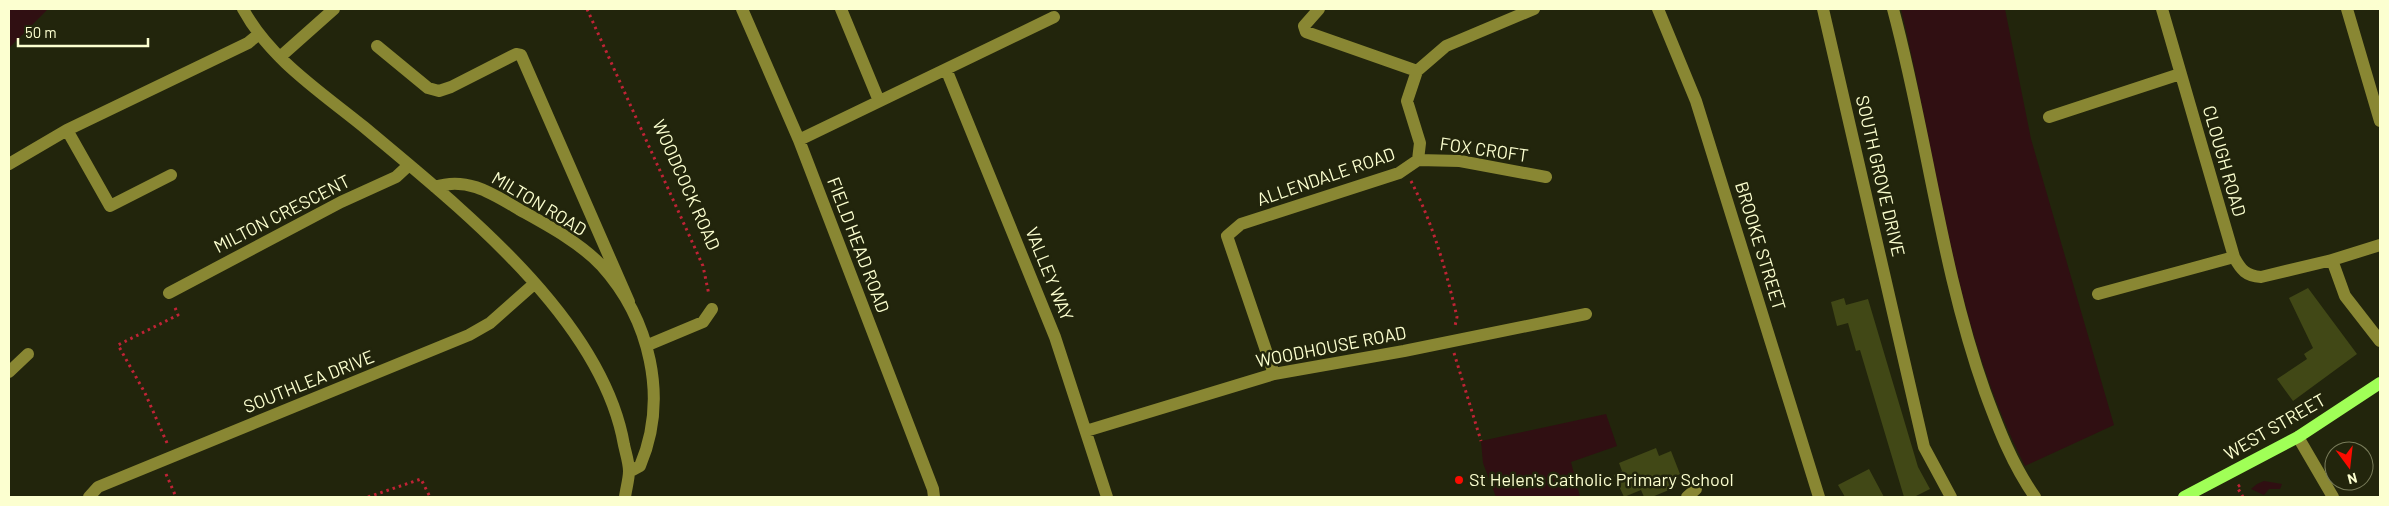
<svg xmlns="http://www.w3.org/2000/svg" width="2389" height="506" viewBox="0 0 2389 506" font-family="Barlow,sans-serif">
<rect width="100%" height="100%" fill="#22250c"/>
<!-- green -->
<path fill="#300f12" d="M9,9H48L9,48Z
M1901,9H2005L2031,139L2114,425L2025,466C1953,324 1938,162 1901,9Z
M1606,414L1617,446L1571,462L1580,497H1496L1483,463L1481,441Z
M2264,481L2282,484L2280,489H2269L2264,495L2251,489L2257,484Z"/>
<!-- building -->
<path fill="#414816" d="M2308,288L2357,354L2293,401L2277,379L2307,359L2304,354L2313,348L2289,298Z
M1844,298L1846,305L1868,299L1918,467L1930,489L1914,497H1904L1860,350L1856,351L1848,323L1837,326L1831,302Z
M1656,448L1659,456L1671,451L1680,474L1672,478L1676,487L1652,497H1644L1641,490L1624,497L1614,475L1622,471L1619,463Z
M1869,469L1884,497H1845L1838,485Z"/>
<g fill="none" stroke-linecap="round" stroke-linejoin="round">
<!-- path -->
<path stroke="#c02335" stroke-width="3" stroke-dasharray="2.5 4" stroke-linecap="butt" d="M587,9L703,266L709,295
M1411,181C1433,224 1446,270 1457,317L1455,326
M1454,353L1481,441
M167,443L145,393L118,345L178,315L174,305
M166,474L176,497
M2240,485L2237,487L2243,497
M368,497L421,479L430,497"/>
<!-- minor -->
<path stroke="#898733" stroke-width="12" d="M243,9C270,59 321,92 364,127C458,206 602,318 624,445C626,454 629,463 629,471C629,479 626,489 625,497
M742,9L799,140L933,489L934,497
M841,9L879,101
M1319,9L1304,26L1306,32L1417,71
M1658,9L1696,101L1819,497
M1823,9L1924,447L1951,497
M1893,9C1927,135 1941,268 1985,392C1999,430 2012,464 2035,497
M2162,9L2234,257C2241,270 2246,276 2261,277L2332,260L2380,245
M2347,9L2380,121
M377,46L428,88L439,91L451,87L516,54L521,55L629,302
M280,57L334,9
M946,69L1055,337L1107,497
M2049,117L2180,74
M67,130L110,206L171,175
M799,140L1054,17
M1418,160L1460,161L1546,177
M9,164L67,130L248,43L259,34
M435,187C467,176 493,194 520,210C547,225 579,242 601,265C650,319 669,398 640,466L629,472
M2332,260L2345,296L2380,341
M169,293L341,202L396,177L409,165
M2098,294L2234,257
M648,345L703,322L712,309
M9,372L28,354
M1274,374L1227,236L1241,224L1399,173L1418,160L1420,143L1407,101L1417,71L1446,46L1534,9
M1086,431L1274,374L1404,351L1586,314
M2298,437L2333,497
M89,497L98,487L469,335L490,323L534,284
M1687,497L1696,489"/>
<!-- major -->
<path stroke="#a0ff57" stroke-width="12" d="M2184,497L2298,437L2380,383"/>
</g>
<!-- markers -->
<circle fill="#fb0b00" stroke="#22250c" stroke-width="2" cx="1459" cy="480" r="5"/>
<g text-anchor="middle" stroke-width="5" stroke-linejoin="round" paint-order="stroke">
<!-- street labels -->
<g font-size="18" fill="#fcffd0" stroke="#22250c">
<text transform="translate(1484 150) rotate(8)" y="6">FOX CROFT</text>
<text transform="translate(2224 161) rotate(74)" y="6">CLOUGH ROAD</text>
<text transform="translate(1880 176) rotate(77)" y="6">SOUTH GROVE DRIVE</text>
<text transform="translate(1326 177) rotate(-19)" y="6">ALLENDALE ROAD</text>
<text transform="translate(686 185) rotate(66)" y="6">WOODCOCK ROAD</text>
<text transform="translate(539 204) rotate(31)" y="6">MILTON ROAD</text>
<text transform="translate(282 214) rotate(-27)" y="6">MILTON CRESCENT</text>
<text transform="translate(858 245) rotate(69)" y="6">FIELD HEAD ROAD</text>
<text transform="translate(1760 246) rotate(73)" y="6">BROOKE STREET</text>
<text transform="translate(1049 274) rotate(68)" y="6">VALLEY WAY</text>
<text transform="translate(1331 347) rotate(-11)" y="6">WOODHOUSE ROAD</text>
<text transform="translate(309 382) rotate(-22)" y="6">SOUTHLEA DRIVE</text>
<text transform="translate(2275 427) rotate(-30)" y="6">WEST STREET</text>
</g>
<!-- poi labels -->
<g font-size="18" fill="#fcffd0" stroke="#22250c" text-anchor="start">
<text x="1469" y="486">St Helen's Catholic Primary School</text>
</g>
</g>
<!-- border -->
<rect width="2389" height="506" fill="none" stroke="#fcffd0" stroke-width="20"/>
<!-- north arrow -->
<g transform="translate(2349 466) rotate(165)"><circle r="24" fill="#22250c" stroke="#797c5a"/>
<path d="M0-4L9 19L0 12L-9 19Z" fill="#fb0b00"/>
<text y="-8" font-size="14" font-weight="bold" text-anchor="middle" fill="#fcffd0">N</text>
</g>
<!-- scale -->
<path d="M18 38v8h130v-8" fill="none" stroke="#fcffd0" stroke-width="2.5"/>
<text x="25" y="38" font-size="15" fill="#fcffd0" stroke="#22250c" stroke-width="4" paint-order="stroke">50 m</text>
</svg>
